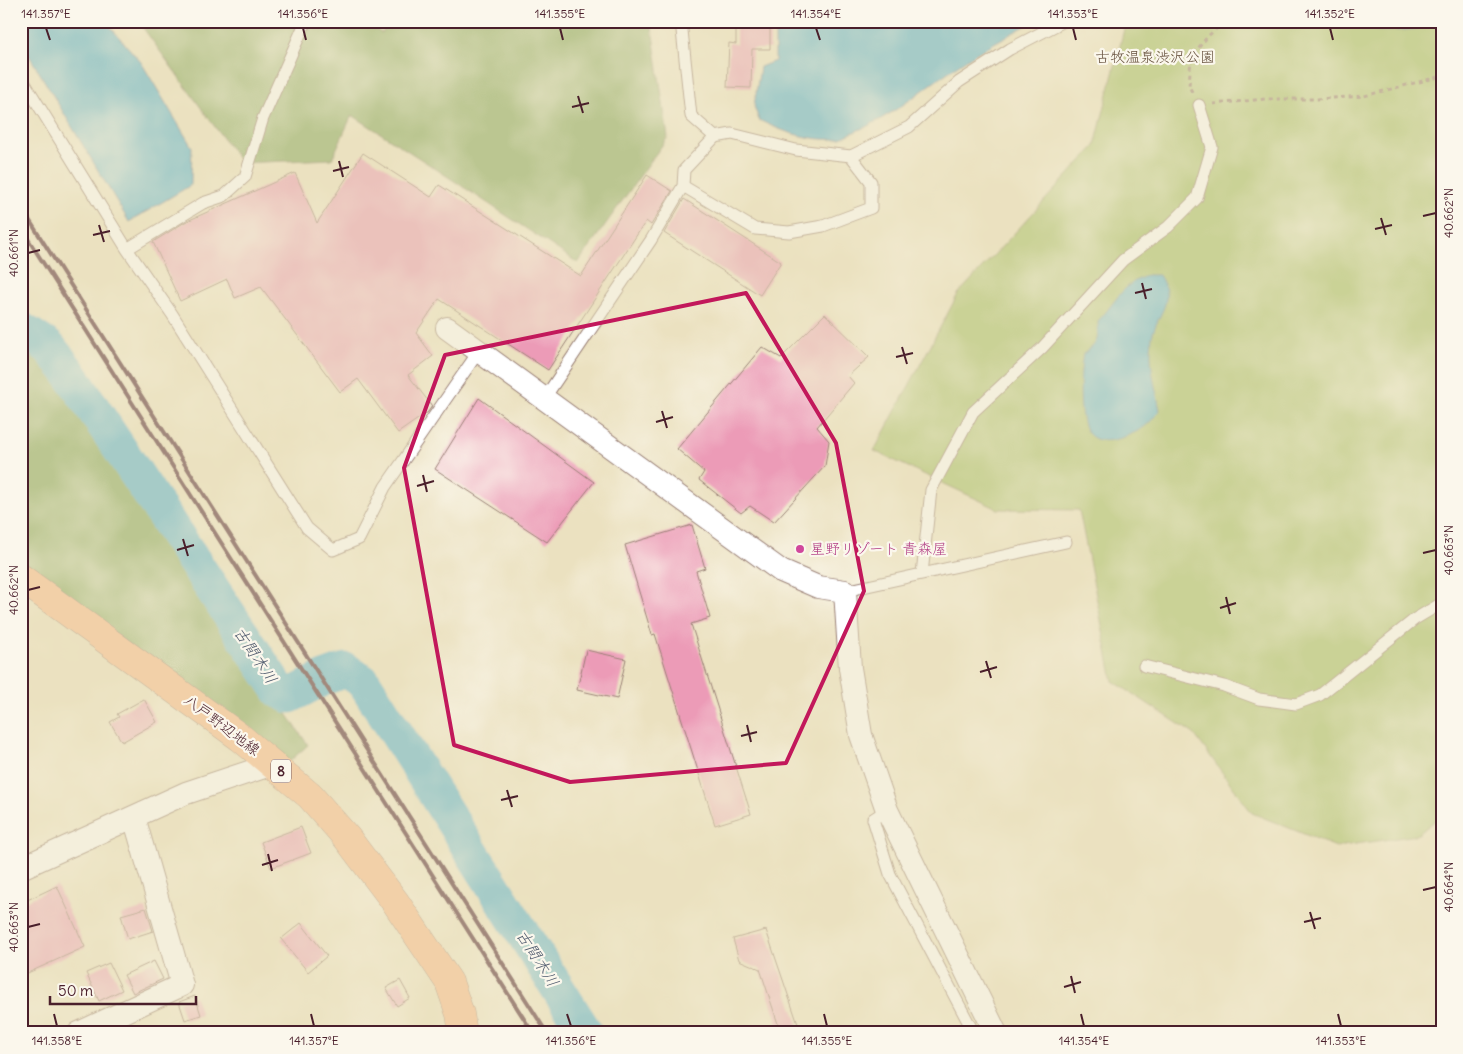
<svg xmlns="http://www.w3.org/2000/svg" width="1463" height="1054" viewBox="0 0 1463 1054" font-family="Delius,'Klee One',sans-serif">
<rect width="100%" height="100%" fill="#fbf7ec"/>
<filter id="ink" filterUnits="userSpaceOnUse"><feTurbulence type="fractalNoise" baseFrequency=".02" numOctaves="2"/><feDisplacementMap in="SourceGraphic" scale="10" xChannelSelector="R" yChannelSelector="G"/><feConvolveMatrix kernelMatrix="1 2 1 2 8 2 1 2 1" color-interpolation-filters="sRGB"/></filter>
<filter id="wash" filterUnits="userSpaceOnUse"><feTurbulence type="fractalNoise" baseFrequency=".0096" numOctaves="4" result="noise"/><feDisplacementMap in="SourceGraphic" scale="20" xChannelSelector="R" yChannelSelector="G"/><feGaussianBlur stdDeviation="1.12" result="paint"/><feColorMatrix in="noise" values="0 0 0 0 0 0 0 0 0 0 0 0 0 0 0 0 0 1.4 0 .05"/><feComposite in="paint" operator="in"/></filter>
<g filter="url(#wash)">
<rect width="100%" height="100%" fill="#ebe1c0"/>
<!-- green -->
<path fill="#a3be65" stroke="#766e48" d="M1126,21H1442V815L1417,835L1336,847L1252,813L1194,734L1113,681L1079,510L998,509L874,451L958,294L1095,146Z"/>
<!-- forest -->
<path fill="#82a55a" stroke="#666242" d="M138,21H361L382,33L389,21H651L668,137L578,263L436,169L352,115L332,159L241,163Z
M21,317L308,745L289,762L21,567Z"/>
<!-- water -->
<path fill="#53b0d1" stroke="#4e687e" d="M21,21H105L141,62L192,147L191,185L129,222L21,42Z
M775,21H1034C1006,37 977,51 951,70C919,92 892,117 854,132C849,134 842,138 837,139C809,141 783,132 759,120L754,106L760,67L775,61Z
M1348,21H1442V23C1421,30 1379,34 1358,28C1355,26 1351,23 1348,21Z
M1147,275H1159C1175,301 1161,308 1153,333C1151,337 1152,344 1151,348C1150,370 1156,389 1160,410C1148,426 1142,430 1124,437C1113,441 1097,444 1088,433C1077,420 1080,371 1083,354C1099,343 1098,340 1098,321C1110,309 1118,293 1132,283C1136,280 1142,278 1147,275Z"/>
<g fill="none" stroke-linecap="round" stroke-linejoin="round">
<!-- river -->
<path stroke="#53b0d1" stroke-width="35" d="M21,329L49,347L69,372L280,691L290,696L324,678L346,670L364,682L586,1033"/>
</g>
<g id="blocks">
<!-- building -->
<path fill="#ec9bb7" d="M736,21H770V49H752L751,88L727,87L729,43L736,44Z
M363,153L431,197L439,185L581,276L647,175L672,191L651,225L646,221L548,370L439,299L416,333L433,356L408,375L432,406L428,412L398,433L358,379L340,392L261,287L235,298L227,279L180,301L153,242L185,222L295,173L317,223Z
M684,199L781,262L760,295L664,233Z
M825,314L869,357L848,376L854,383L817,427L829,441L825,466L774,522L750,506L741,513L699,480L704,472L677,449L762,347L781,358Z
M479,398L594,482L547,542L435,469Z
M692,525L705,568L696,571L710,618L691,624L751,814L715,825L655,634L652,635L625,545Z
M586,650L626,659L617,699L577,690Z
M144,699L157,722L122,742L110,722L119,717L117,714Z
M301,827L311,853L271,868L261,842Z
M57,886L85,947L21,976V903Z
M146,908L153,931L128,939L121,915Z
M301,923L327,956L308,972L281,939Z
M766,930L801,1033H781L760,969L739,960L733,939Z
M154,961L163,979L133,993L124,975Z
M109,963L122,990L99,1001L86,973Z
M400,980L410,998L397,1006L386,988Z
M195,996L201,1015L185,1020L179,1002Z"/>
</g>
</g>
<g filter="url(#ink)">
<use href="#blocks" fill-opacity="0" stroke="#9a8076" stroke-width="1"/>
<g fill="none" stroke-linecap="round" stroke-linejoin="round">
<defs>
<path id="service" d="M681,21L691,116L715,137L732,134L796,150L851,156L909,127L959,82L1010,49L1064,21
M21,77L127,249L172,314L307,528L333,550L359,539L385,487L479,351
M683,186L755,229L789,232L823,226L871,208V182L851,156
M127,249L203,203L224,196L245,177L263,118L306,21
M544,399L651,240L683,186L684,170L715,137
M922,574L931,490L973,412L1042,348L1123,260L1168,227L1197,198L1212,147L1199,105
M845,591L1066,542
M1144,666L1224,686L1259,699L1296,704L1320,695L1415,619L1442,603
M887,810L873,819L890,874L974,1033"/>
<path id="minor" d="M447,328L781,571L818,587L845,591L850,668L861,735L887,810L996,1033
M21,868L186,793L273,764
M79,1033L182,985L134,817"/>
<path id="primary" d="M21,578L241,738L310,796L347,838L396,903L449,982L460,1014L463,1033"/>
</defs>
<!-- service casing -->
<use href="#service" stroke="#9a8076" stroke-width="13"/>
<!-- minor casing -->
<use href="#minor" stroke="#9a8076" stroke-width="24"/>
<!-- primary casing -->
<use href="#primary" stroke="#9a8076" stroke-width="29"/>
<!-- path -->
<path stroke="#9a8076" stroke-width="3" stroke-dasharray="4 4" stroke-linecap="butt" d="M1192,92L1189,86L1191,57L1208,36L1225,21
M1213,104L1266,99H1317L1364,96L1442,76"/>
<!-- service -->
<use href="#service" stroke="#fff" stroke-width="11"/>
<!-- minor -->
<use href="#minor" stroke="#fff" stroke-width="22"/>
<!-- primary -->
<use href="#primary" stroke="#fbbb8d" stroke-width="28"/>
<!-- rail -->
<path stroke="#4a1f2b" stroke-width="4" d="M21,207L547,1033
M21,228L533,1033"/>
</g>
</g>
<!-- marked area -->
<path d="M0 0H1463V1054H0ZM746,293L836,443L864,591L786,763L570,782L454,745L404,468L445,355Z" fill="#ebe1c0" fill-opacity=".55" fill-rule="evenodd"/>
<path fill="none" stroke="#c2185b" stroke-width="4" stroke-linejoin="round" d="M746,293L836,443L864,591L786,763L570,782L454,745L404,468L445,355Z"/>
<!-- ticks -->
<path fill="none" stroke="#4a1f2b" stroke-width="2" d="M46,28L50,40M303,28L306,40M560,28L563,40M816,28L820,40M1073,28L1076,40M1330,28L1333,40M578,96L583,113M572,107L589,103M339,161L343,177M333,171L349,167M1423,216L1436,213M1381,218L1386,235M99,225L104,242M1375,229L1392,225M93,235L110,231M28,253L40,250M1142,283L1146,299M1135,293L1152,289M902,347L907,364M896,357L913,353M662,411L667,428M656,422L673,417M423,475L427,492M417,486L434,481M183,539L188,556M177,550L194,545M1423,553L1436,550M28,590L40,587M1226,597L1230,614M1220,608L1236,603M986,661L991,678M980,672L997,667M747,725L751,742M741,736L757,732M507,790L512,807M501,800L518,796M268,854L272,871M262,865L278,860M1423,890L1436,887M1310,912L1315,929M1304,922L1321,918M28,927L40,924M1071,976L1075,993M1064,987L1081,982M54,1014L57,1026M311,1014L314,1026M567,1014L571,1026M824,1014L827,1026M1081,1014L1084,1026M1338,1014L1341,1026"/>
<!-- markers -->
<circle fill="#d1479c" stroke="#fbf7ec" stroke-width="2" cx="800" cy="549" r="5"/>
<g text-anchor="middle" stroke-width="4.5" stroke-linejoin="round" paint-order="stroke">
<!-- shield labels -->
<rect fill="#fbf7ec" stroke="#7f6065" stroke-width="1" x="271" y="759.5" width="20" height="23" rx="4"/>
<g font-size="14" font-weight="bold" fill="#4a1f2b">
<text x="281" y="776">8</text>
</g>
<!-- park labels -->
<g font-size="15" fill="#654f3c" stroke="#fbf7ec">
<text x="1155" y="62">古牧温泉渋沢公園</text>
</g>
<!-- hotel labels -->
<g font-size="15" fill="#b23c85" stroke="#fbf7ec" text-anchor="start">
<text x="810" y="554">星野リゾート 青森屋</text>
</g>
<!-- street labels -->
<g font-size="15" fill="#4a1f2b" stroke="#fbf7ec">
<text transform="translate(222 725) rotate(37)" y="5">八戸野辺地線</text>
</g>
<!-- water labels -->
<g font-size="16" font-style="italic" fill="#4e596d" stroke="#fbf7ec">
<text transform="translate(256 655) rotate(57)" y="6">古間木川</text>
<text transform="translate(538 958) rotate(58)" y="6">古間木川</text>
</g>
</g>
<!-- margin -->
<rect width="1463" height="1054" fill="none" stroke="#fbf7ec" stroke-width="55"/>
<!-- scale -->
<path d="M50 996v8h146v-8" fill="none" stroke="#4a1f2b" stroke-width="2.5"/>
<text x="58" y="996" font-size="15" fill="#4a1f2b" stroke="#fbf7ec" stroke-width="4" paint-order="stroke">50 m</text>
<rect x="28" y="28" width="1408" height="998" fill="none" stroke="#4a1f2b" stroke-width="2"/>
<g font-size="12" text-anchor="middle" fill="#4a1f2b">
<text x="46" y="18">141.357°E</text>
<text x="303" y="18">141.356°E</text>
<text x="560" y="18">141.355°E</text>
<text x="816" y="18">141.354°E</text>
<text x="1073" y="18">141.353°E</text>
<text x="1330" y="18">141.352°E</text>
<text transform="translate(1449 213) rotate(-90)" y="4">40.662°N</text>
<text transform="translate(14 253) rotate(-90)" y="4">40.661°N</text>
<text transform="translate(1449 550) rotate(-90)" y="4">40.663°N</text>
<text transform="translate(14 590) rotate(-90)" y="4">40.662°N</text>
<text transform="translate(1449 887) rotate(-90)" y="4">40.664°N</text>
<text transform="translate(14 927) rotate(-90)" y="4">40.663°N</text>
<text x="57" y="1045">141.358°E</text>
<text x="314" y="1045">141.357°E</text>
<text x="571" y="1045">141.356°E</text>
<text x="827" y="1045">141.355°E</text>
<text x="1084" y="1045">141.354°E</text>
<text x="1341" y="1045">141.353°E</text>
</g>
</svg>
